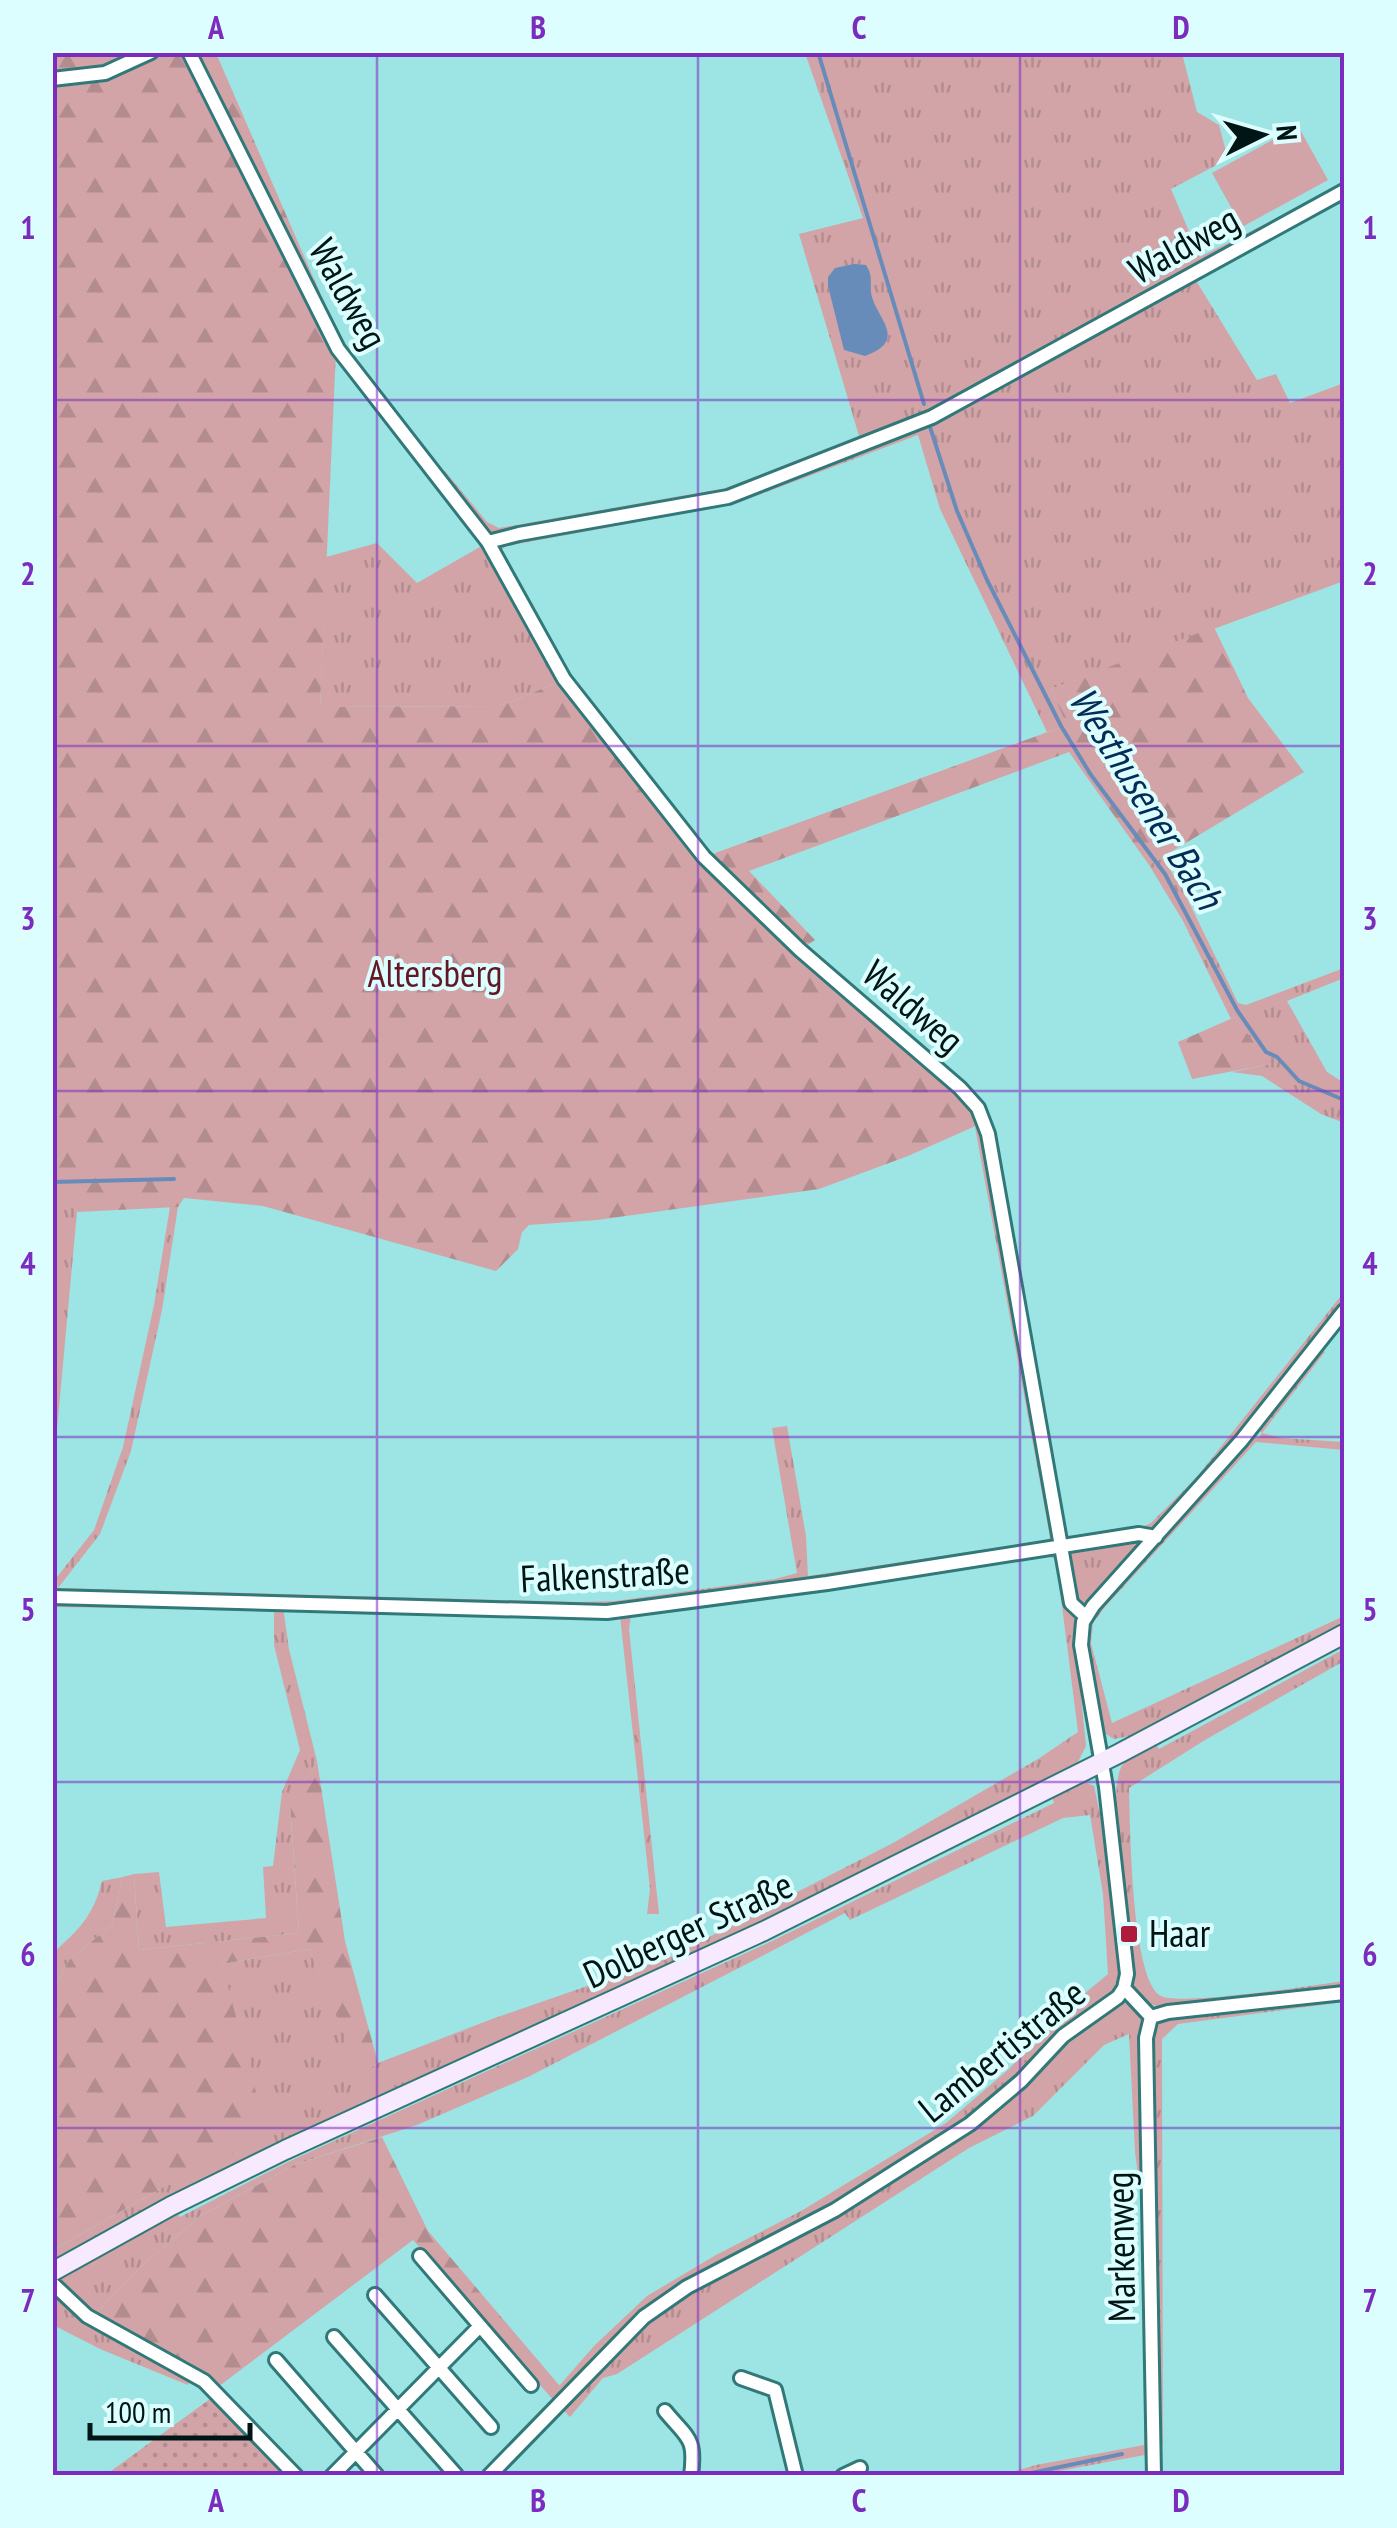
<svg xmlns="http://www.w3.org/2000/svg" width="1397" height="2528" viewBox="0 0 1397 2528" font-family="'PT Sans Narrow',sans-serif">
<defs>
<pattern id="grass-tufts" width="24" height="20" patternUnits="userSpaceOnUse" patternTransform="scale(2.5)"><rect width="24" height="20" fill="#d3a4a7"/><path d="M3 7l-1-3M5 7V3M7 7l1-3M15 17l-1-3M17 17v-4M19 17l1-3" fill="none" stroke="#b38c8f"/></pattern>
<pattern id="forest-firs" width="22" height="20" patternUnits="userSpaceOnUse" patternTransform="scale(2.5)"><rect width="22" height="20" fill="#d3a4a7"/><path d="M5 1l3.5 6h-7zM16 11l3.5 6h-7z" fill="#b38c8f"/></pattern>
<pattern id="park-dots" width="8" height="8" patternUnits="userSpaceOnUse" patternTransform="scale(2.5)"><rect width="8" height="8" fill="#d3a4a7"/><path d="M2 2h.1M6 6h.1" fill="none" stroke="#b38c8f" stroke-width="1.8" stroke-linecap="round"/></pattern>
</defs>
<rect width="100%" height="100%" fill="#9de4e4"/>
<!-- grass -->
<path fill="url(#grass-tufts)" d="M805,53H1182L1197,112L1219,125L1228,159L1171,189L1200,257L1344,184L1293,215L934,413L728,493L496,535L485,532L439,475L445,471L487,522L499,528L726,488L859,436L799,234L863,218Z
M1195,279L1257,380L1276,374L1290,403L1344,383V518L1341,519L1344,526V581L1051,689L1068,725L1047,732L940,509L918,435L735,504L506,546L502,550L505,563L498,550L505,540L728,499L916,428Z
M377,543L417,583L485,544L563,680L500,706L320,707L326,557Z
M1162,857L1183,890L1238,1003L1246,1005L1344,968V978L1287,1001L1327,1072L1344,1083V1123L1321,1114L1262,1076L1232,1072L1269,1064L1235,1017L1231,1019L1183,921L1149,865Z
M980,1124L985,1137L1054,1535L1049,1544L827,1580L605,1608L58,1591L57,1579L53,1582L52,1577H57L94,1530L123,1447L154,1305L170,1207H178L162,1310L131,1451L100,1534L58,1588L579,1602L615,1601L775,1579L797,1573L772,1428L787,1426L806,1536L808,1576L1048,1540L1050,1537L975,1127Z
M53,1201H65L77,1212L53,1473Z
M1344,1292V1301L1236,1439L1156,1530H1135L1151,1523L1196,1478Z
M1321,1349L1325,1352L1262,1433L1281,1438L1344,1442V1450L1256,1442L1105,1607L1093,1623L1091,1643L1112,1723L1344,1616V1627L1130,1736L1114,1739L1106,1734C1096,1694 1077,1650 1096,1611L1250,1437L1259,1438L1262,1433L1257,1428Z
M1138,1537L1144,1541L1088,1604L1084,1607L1075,1603L1066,1550Z
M1045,1553L1056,1558L1076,1618V1645L1086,1746L1078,1762L758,1927L53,2263V2250L160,2189L245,2132L222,1964L309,1949L361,2073L378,2063L492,2019L668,1958L893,1843L1038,1759L1078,1732L1056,1559L1043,1555L631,1615L629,1629L659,1914H647L650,1889L620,1616H507L506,1613L630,1615Z
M53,1602L283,1607L289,1649L317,1761L290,1805L299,1933L139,1950L134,1874L159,1872L166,1927L266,1918L263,1867L273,1866L282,1792L300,1750L274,1645V1610L53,1607Z
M1344,1649V1661L1205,1740L1129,1788C1130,1823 1131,1981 1161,1996C1180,2006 1315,1985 1344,1981V1989L1166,2009L1147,2003L1133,1988C1131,1948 1103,1791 1123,1764C1129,1755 1145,1749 1155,1743L1159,1749Z
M1084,1782L1094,1786L1105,1837L1120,1958V1976L1111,1992L1060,2033L1017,2079L966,2120L832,2205L684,2282L565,2392L559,2386L594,2346L647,2296L716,2255L801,2211L946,2123L1009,2069L1060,2014L1108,1974L1103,1894L1090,1815L1063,1818L850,1920L845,1913L528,2077L417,2125L294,2165L199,2217L144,2264L94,2315L57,2277L175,2211L180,2217L290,2161L770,1942L1054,1803L1052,1797Z
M123,1877L112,1925L69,1960L53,1991V1953C79,1929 93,1917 102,1881Z
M1344,1996V2002L1178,2024L1162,2039L1163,2443L1157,2458L1150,2036L1157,2022L1170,2017Z
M1129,2003L1141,2014L1149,2206L1150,2454L1038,2475H1001L1036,2465L1144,2445L1145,2314L1142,2206L1135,2152L1129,2034L1104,2045L1033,2116L969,2148L617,2374L603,2378L570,2417L563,2410L648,2321L690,2292L836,2216L974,2126L1065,2042L1117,2004Z
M53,2296L81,2320L185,2373L191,2379L188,2385L100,2349L57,2327L53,2324Z"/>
<!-- forest -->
<path fill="url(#forest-firs)" d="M53,53H216L343,346L336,351L320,707L500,706L563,680L707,856L1067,725L1051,689L1214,627L1248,698L1304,772L1149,865L1069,752L749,871L815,940L803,948L958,1090L973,1108L980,1124L908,1156L819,1189L597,1220L529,1225L522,1232L518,1249L496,1271L263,1206L184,1198L178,1207L77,1212L65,1201H53Z
M1235,1017L1270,1064L1192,1079L1178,1042Z
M317,1761L345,1941L378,2063L360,2074L309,1949L222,1964L264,2122L245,2132L248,2146L160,2189L53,2250V1991L69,1960L112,1925L123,1877L134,1874L139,1950L299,1933L290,1804Z
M382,2137L428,2231L565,2392L555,2402L413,2240L218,2387L193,2368L94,2315L144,2264L199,2217L294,2165Z"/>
<!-- park -->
<path fill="url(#park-dots)" d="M214,2396L287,2475L115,2476L111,2471Z"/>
<!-- pitch -->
<path fill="#d3a4a7" d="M1298,126L1328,180L1242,227L1212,173Z"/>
<!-- water -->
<path fill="#688cba" d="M854,264L866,265C874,277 869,284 872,297C878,319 908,341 865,356L844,350L828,286V277L835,268Z"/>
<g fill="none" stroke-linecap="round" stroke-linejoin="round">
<!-- stream -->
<path stroke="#688cba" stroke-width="4" d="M818,52L924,404
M930,427L957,511L987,580L1061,726L1091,775L1165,874L1237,1010L1266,1052L1277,1057L1299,1081L1344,1100
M52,1182L174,1179
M1017,2476L1122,2454"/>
<defs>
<path id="street" d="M189,52L338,349L488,542L564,679L704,857L800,950L960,1088L978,1108L988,1134L1071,1603L1085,1616
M52,79L105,73L151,52
M488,542L519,534L728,497L932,417L1344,191
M52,1597L607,1612L827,1583L1139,1534L1156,1537
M1124,1988L1151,2017
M1151,2017L1146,2038L1154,2476
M1151,2017L1168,2012L1344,1993
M420,2256L531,2385
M52,2283L87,2316L204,2381L296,2476
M375,2295L491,2427
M334,2337L456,2475
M276,2360L377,2476
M741,2378L775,2390L796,2476
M665,2411C688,2439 696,2437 691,2476
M332,2476L480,2326
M489,2476L644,2317L687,2287L835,2210L970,2124L1021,2081L1063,2036L1118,1997L1124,1988L1127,1974L1106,1787L1081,1645L1083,1622L1093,1606L1241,1441L1344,1311
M843,2476L860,2468"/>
<path id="secondary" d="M52,2272L171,2206L285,2150L764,1931L1120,1753L1344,1634"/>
</defs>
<!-- street casing -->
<use href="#street" stroke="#317979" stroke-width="18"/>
<!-- secondary casing -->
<use href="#secondary" stroke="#317979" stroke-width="22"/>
<!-- street -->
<use href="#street" stroke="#fff" stroke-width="12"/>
<!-- secondary -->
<use href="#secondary" stroke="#f8eafe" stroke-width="18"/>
</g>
<!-- grid -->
<path fill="none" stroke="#7b2cbf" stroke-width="2.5" stroke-opacity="0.55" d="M377,52V2476M698,52V2476M1020,52V2476M52,400H1344M52,746H1344M52,1091H1344M52,1437H1344M52,1782H1344M52,2128H1344"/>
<!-- markers -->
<rect fill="#af1b3d" stroke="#dcfefe" stroke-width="4" x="1119" y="1924" width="20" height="20" rx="5"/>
<g text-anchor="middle" stroke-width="8" stroke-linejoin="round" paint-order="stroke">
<!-- street labels -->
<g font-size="38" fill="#001515" stroke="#dcfefe">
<text transform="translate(1184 245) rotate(-29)" y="13">Waldweg</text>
<text transform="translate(348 294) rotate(61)" y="13">Waldweg</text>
<text transform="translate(913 1007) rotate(41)" y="13">Waldweg</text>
<text transform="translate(605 1575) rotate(-3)" y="13">Falkenstraße</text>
<text transform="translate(688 1930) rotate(-25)" y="13">Dolberger Straße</text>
<text transform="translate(1002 2051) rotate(-39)" y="13">Lambertistraße</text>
<text transform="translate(1121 2247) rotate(-91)" y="13">Markenweg</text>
</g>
<!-- park labels -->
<g font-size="38" fill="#651624" stroke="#dcfefe">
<text x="435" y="987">Altersberg</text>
</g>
<!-- poi labels -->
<g font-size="38" fill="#001515" stroke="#dcfefe" text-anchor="start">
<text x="1149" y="1947">Haar</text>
</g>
<!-- water labels -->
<g font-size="40" font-style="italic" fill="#052b57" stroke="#dcfefe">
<text transform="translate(1146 798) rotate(58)" y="14">Westhusener Bach</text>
</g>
</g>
<!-- border -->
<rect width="1397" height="2528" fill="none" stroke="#dcfefe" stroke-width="110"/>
<!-- north arrow -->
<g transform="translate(1262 135) rotate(85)" stroke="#dcfefe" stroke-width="8" paint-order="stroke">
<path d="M0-8L18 38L0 25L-18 38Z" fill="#001515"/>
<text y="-15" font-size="28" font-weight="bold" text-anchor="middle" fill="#001515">N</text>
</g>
<!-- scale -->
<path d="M90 2423v15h160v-15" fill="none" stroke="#001515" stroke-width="5"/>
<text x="105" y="2423" font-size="30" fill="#001515" stroke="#dcfefe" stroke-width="8" paint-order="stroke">100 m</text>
<rect x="55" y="55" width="1287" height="2418" fill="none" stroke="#7b2cbf" stroke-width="4"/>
<g font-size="32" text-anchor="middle" font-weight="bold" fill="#7b2cbf">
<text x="216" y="39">A</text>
<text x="538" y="39">B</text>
<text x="859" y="39">C</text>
<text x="1181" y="39">D</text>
<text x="28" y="239">1</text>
<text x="1370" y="239">1</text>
<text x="28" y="585">2</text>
<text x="1370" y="585">2</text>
<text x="28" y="930">3</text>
<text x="1370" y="930">3</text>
<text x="28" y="1275">4</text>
<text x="1370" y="1275">4</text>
<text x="28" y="1621">5</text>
<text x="1370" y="1621">5</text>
<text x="28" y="1966">6</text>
<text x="1370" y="1966">6</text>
<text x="28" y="2312">7</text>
<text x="1370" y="2312">7</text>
<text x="216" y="2512">A</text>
<text x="538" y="2512">B</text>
<text x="859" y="2512">C</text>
<text x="1181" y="2512">D</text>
</g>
</svg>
